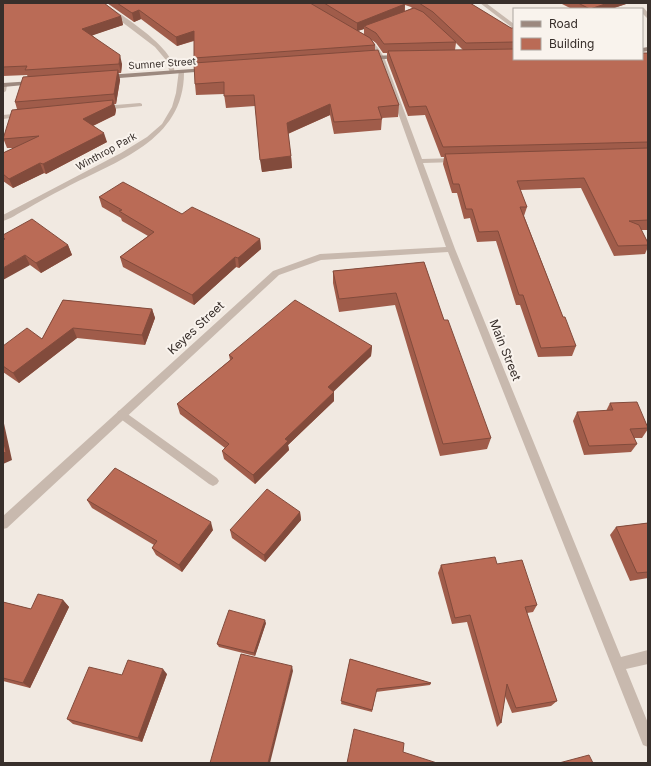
<svg xmlns="http://www.w3.org/2000/svg" width="651" height="766" viewBox="0 0 651 766" font-family="Inter,sans-serif">
<rect width="100%" height="100%" fill="#f1e9e1"/>
<g fill="none" stroke-linecap="round" stroke-linejoin="round">
<!-- lane -->
<path fill="#c8b9ae" fill-rule="evenodd" d="M480,3H486L514,24V29Z
M3,83L7,85L6,91L3,93Z
M140,103L142,104V106L103,110L100,108L103,106Z
M23,113L25,114V116L3,119V115Z
M122,410L217,478L219,481L217,484L213,486L209,484L118,417L117,414L118,411Z"/>
<!-- street -->
<path fill="#c8b9ae" fill-rule="evenodd" d="M97,3H104C121,15 179,50 174,73H170L166,60L155,47Z
M640,8H644L648,13V19L642,13V9H639Z
M363,40C374,39 379,49 384,57L422,159L456,158L460,160L456,162L423,163L455,249L621,657L648,650V664L626,669L648,723V747L643,745L448,252L321,260L279,275L7,528L3,529V516L273,271L320,254L446,247L378,57L371,46L363,42Z
M179,70L184,71C185,141 116,161 65,188C51,195 38,202 25,210C18,213 11,219 3,221V215L121,153L147,137L162,124L172,107L176,93Z"/>
<!-- secondary -->
<path fill="#9c897f" fill-rule="evenodd" d="M648,47V51L642,52V48Z
M400,55L403,57L402,58L368,60L365,58L368,56Z
M206,68L209,70L208,71L107,79L104,77L107,75Z
M33,81L35,82V84L3,87V83Z"/>
</g>
<!-- wall -->
<path fill="#a05c4a" fill-rule="evenodd" d="M3,3L121,16L123,25L92,35L122,64L121,73H118L120,80L116,104H114L116,110L115,115L93,126L107,142L46,174L44,173L13,188L3,181V153L14,148H7L3,138L17,109L15,102L28,77L27,75L3,76Z
M107,3H470L511,28H514V59L648,53V230H641L648,243V247L645,254L614,256L581,188L520,190L527,207L524,216L563,317L576,346L572,356L538,357L520,305H516L496,241L477,242L470,218L464,219L457,193H452L443,164L444,157H441L425,115L408,116L387,60V53H383L376,43L372,40L375,45V50L399,105L398,117L382,118L381,130L334,134L330,115L288,134L291,156L292,168L262,172L255,106L226,108L224,94L196,95L195,84V63L194,58V41L177,46L141,19L134,22ZM405,5L411,7L412,8L405,11ZM364,29V34L358,31ZM456,43L463,50H455Z
M560,3H629L611,9H572Z
M99,197L182,214L260,239L261,249L239,268L236,267L194,305L123,267L120,257L148,236L122,221L121,218L102,207Z
M3,235L68,245L72,255L41,273L30,265L3,240Z
M424,262L444,320L491,438L487,449L440,456L395,305L339,312L333,283V271Z
M63,300L152,309L155,318L145,345L77,338L19,383L3,372V346L42,339Z
M372,346L371,356L333,391L334,392V401L288,445L289,450L255,484L224,459L222,451L225,448L180,414L177,404L230,360L229,355Z
M610,403L648,429L642,438H634L637,444L631,452L584,455L573,421L577,412L606,411Z
M87,500L213,530L182,572L156,555L152,548L154,545L92,508Z
M300,512L301,520L265,562L232,538L230,530Z
M648,523V578L630,581L610,535L616,527Z
M497,564L537,605L533,612L527,613L557,701L551,706L512,713L505,696L501,723L497,727L467,622L452,624L438,573L441,565Z
M63,600L69,607L30,688L3,681V602L31,609Z
M266,623L255,656L219,647L217,644Z
M350,659L431,683L430,685L376,692L372,712L341,704Z
M167,674L142,742L73,724L67,719L122,675Z"/>
<!-- shaded-wall -->
<path fill="#824b3c" d="M608,3H629L611,9H590Z
M405,4L404,13L364,26V29L357,31V23Z
M139,10L141,19L134,22L132,13Z
M121,16L123,25L85,38L82,29Z
M194,31L195,40L177,46L176,37Z
M120,55L122,64L121,73L119,64Z
M118,70L120,80L116,104L114,94Z
M113,100L116,110L115,115L86,129L83,119Z
M330,104V115L287,134V123Z
M104,133L107,142L46,174L43,164Z
M291,156L292,168L262,172L260,160Z
M40,163L44,173L13,188L9,179Z
M260,239L261,249L239,268L238,258Z
M68,245L72,255L41,273L36,263Z
M25,255L30,265L3,280V268Z
M235,257L236,267L194,305L192,295Z
M152,309L155,318L145,345L142,335Z
M73,328L77,338L19,383L13,373Z
M372,346L371,356L328,397V387Z
M334,392V401L288,445L289,450L255,484L253,475L285,439Z
M3,419L12,460L3,464Z
M300,512L301,520L265,562L264,555Z
M211,522L213,530L182,572L179,565Z
M63,600L69,607L30,688L23,683Z
M265,620L266,623L255,656L254,653Z
M292,666L293,671L270,763H268Z
M163,669L167,674L142,742L138,738Z"/>
<!-- building -->
<path fill="#ba6b56" stroke="#824b3c" d="M3,3H104L121,16L82,29L120,55L119,64L25,70L27,66L3,67Z
M117,3H310L370,38L375,45L194,58V31L176,37L139,10L132,13Z
M324,3H404L405,4L357,23Z
M419,3H470L511,28H514V42L466,43L433,12Z
M578,3H608L590,9Z
M414,8L423,12L456,42L384,44L376,33L364,26Z
M514,49V59H642V53H648V142L443,147L426,106L409,107L388,51Z
M378,50L399,105L378,107L382,119L334,122L330,104L287,123L291,156L260,160L254,95L224,96V82L195,84L194,63Z
M118,70L114,94L15,102L23,77Z
M113,100L112,105L83,119L104,133L43,164L40,163L9,179L3,174V153L39,136L3,139L12,110Z
M648,148V220L629,221L639,225L648,243V245L618,246L584,178L517,181L527,207H520L563,317H565L576,346L541,348L523,295H519L498,231L479,232L472,209H466L459,184H453L445,154Z
M123,182L182,214L192,207L260,239L238,258L235,257L192,295L120,257L154,232L119,211L122,210L99,197Z
M32,219L68,245L36,263L25,255L3,268V240L5,239L3,237V235Z
M424,262L444,320H448L491,438L443,444L396,293L339,299L333,271Z
M63,300L152,309L142,335L73,328L13,373L3,366V346L27,328L42,339Z
M295,300L372,346L328,387L334,392L285,439L288,441L253,475L222,451L229,444L177,404L233,358L229,355Z
M637,402L648,428L630,429L637,444L589,446L577,412L613,410L610,403Z
M3,439L6,452L3,453Z
M115,468L211,522L179,565L152,548L157,541L87,500Z
M267,489L300,512L264,555L230,530Z
M648,523V572L637,573L616,527Z
M495,557L497,564L522,560L537,605L525,607L557,701L516,708L507,684L501,723L470,615L455,618L441,565Z
M38,594L63,600L23,683L3,678V602L31,609Z
M229,610L265,620L254,653L217,644Z
M241,654L292,666L268,763H210Z
M350,659L431,683L377,689L372,710L341,701Z
M128,660L163,669L138,738L67,719L89,667L122,675Z
M354,729L404,743L403,752L437,763H347Z
M589,755L593,763H559Z"/>
<g text-anchor="middle" stroke-width="4" stroke-linejoin="round" paint-order="stroke">
<!-- far-street labels -->
<g font-size="10" fill="#382f2b" stroke="#f9f3ed">
<text transform="translate(162 63) rotate(-4)" y="4">Sumner Street</text>
<text transform="translate(106 151) rotate(-29)" y="4">Winthrop Park</text>
</g>
<!-- street labels -->
<g font-size="12" fill="#382f2b" stroke="#f9f3ed">
<text transform="translate(196 328) rotate(-43)" y="4">Keyes Street</text>
<text transform="translate(505 350) rotate(68)" y="4">Main Street</text>
</g>
</g>
<!-- border -->
<rect width="651" height="766" fill="none" stroke="#382f2b" stroke-width="8"/>
<!-- legend -->
<rect x="513" y="8" width="130" height="52" fill="#f9f3ed" stroke="#aca59f"/>
<rect x="521" y="21" width="20" height="6" fill="#9c897f" stroke="#aca59f"/>
<text x="549" y="28" font-size="12" fill="#382f2b">Road</text>
<rect x="521" y="38" width="20" height="12" fill="#ba6b56" stroke="#aca59f"/>
<text x="549" y="48" font-size="12" fill="#382f2b">Building</text>
</svg>
